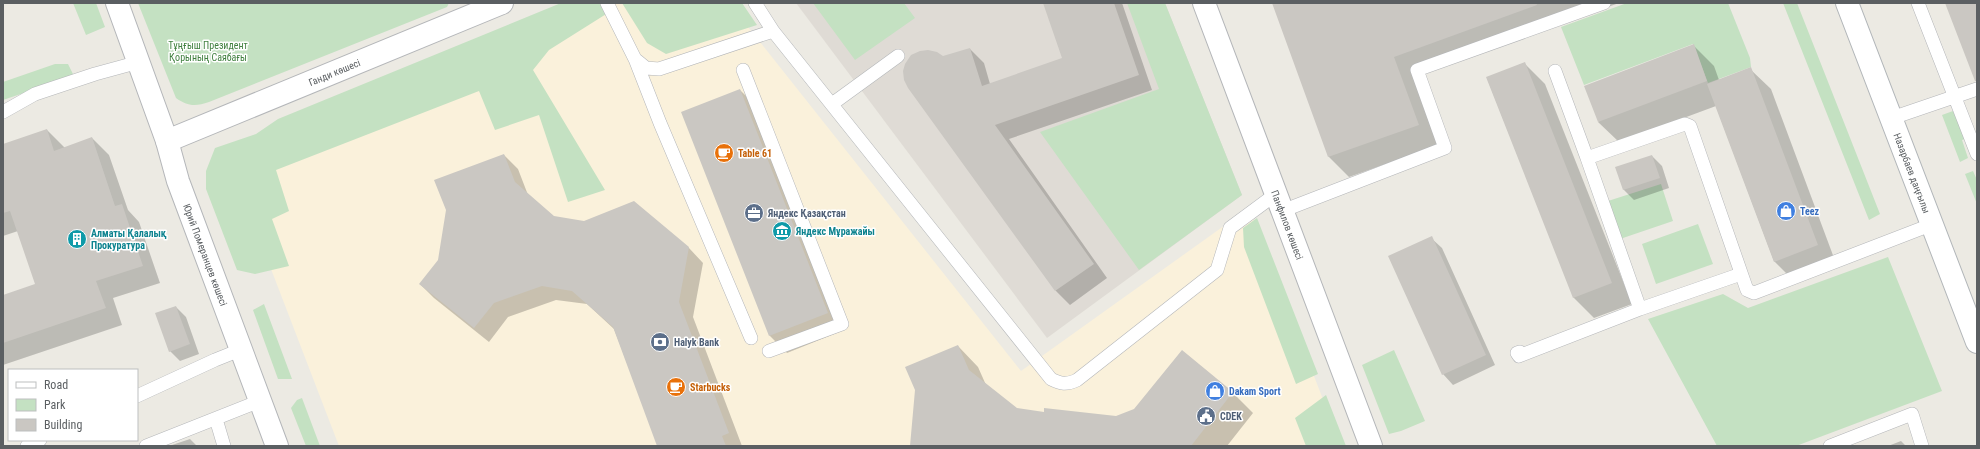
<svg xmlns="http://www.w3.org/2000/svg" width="1980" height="449" viewBox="0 0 1980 449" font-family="'Roboto Condensed',sans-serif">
<rect width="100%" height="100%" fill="#eceae3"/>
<!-- commercial -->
<path fill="#faf1db" d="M599,3H729L1021,371L1249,208L1341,446H339L228,157Z"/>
<!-- education -->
<path fill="#dfdbd5" d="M796,3H1165L1242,195L1047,338Z"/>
<!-- green -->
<path fill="#c4e1c2" d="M73,3H96L105,27L86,35Z
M138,3H449L447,7L209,102C195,107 187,106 176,98Z
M561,3H607L611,11L549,50L533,70L605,190L568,202L539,115L495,130L479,91L276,170L289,211L272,219L289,266L255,274L237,270L206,189V171L215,148L256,134L278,119Z
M622,3H742L757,25L666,54L647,43Z
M813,3H904L915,18L855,60Z
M1127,3H1165L1242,195L1139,270L1040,132L1159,89Z
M1627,3H1728L1750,58L1751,67L1708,83L1693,44L1584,85L1561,27Z
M1783,3H1797L1880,214L1869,220Z
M55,64H68L74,76L3,100V82Z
M1953,111L1965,139L1962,140L1968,158L1960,162L1942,115Z
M1973,171L1977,180V204L1965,174Z
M1661,184L1673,221L1620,239L1608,201Z
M1257,218L1318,374L1296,384L1244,247L1243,228Z
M1698,224L1713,264L1656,284L1642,244Z
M1888,257L1942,391L1796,446H1717L1648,319L1723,294L1748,308Z
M264,304L292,379H278L253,310Z
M1394,350L1425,421L1401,431L1389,434L1362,365Z
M1326,395L1346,446H1306L1295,418Z
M302,398L320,446H306L291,408L297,400Z"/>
<!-- shadow -->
<path fill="#0003" d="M1044,3H1122L1152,90L1009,139L1107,278L1070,305L1056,291L909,88L943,57L970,49L984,63L990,84L1063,59Z
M1273,3H1619L1414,77L1439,145L1349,177L1329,157Z
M1693,45L1714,66L1719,80L1750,69L1771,89L1837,266L1795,282L1774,261L1716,106L1619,142L1598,122Z
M1524,63L1545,84L1632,304L1594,318L1574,298L1487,78Z
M740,90L757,107L844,330L787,353L770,336Z
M47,130L65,148L92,138L109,155L128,210L139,222L160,283L113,298L122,325L3,365V296L37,285L18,231L3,236V145Z
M504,155L518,169L528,195L553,217L689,248L703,263L693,317L742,446H659L614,329L587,304L556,300L508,317L489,342L434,298L420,284L439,261Z
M1652,156L1662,166L1669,188L1634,200L1624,190L1616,168Z
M1431,238L1442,248L1495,365L1453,385L1443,374Z
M176,307L186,317L199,354L180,361L170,351Z
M958,346L978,367L986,385L1017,409L1045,414L1116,418L1134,410L1182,351L1233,393L1253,413L1227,446H911Z
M190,439L197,446H169Z
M1901,441L1906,446H1888Z"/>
<!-- building -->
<path fill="#cac7c2" d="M1043,3H1114L1139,75L995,125L1094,264L1055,291L908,88L904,80L903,71L905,64L911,55L920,51L928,50L937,52L943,56L970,48L982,86L1062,58Z
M1272,3H1536L1537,5L1394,57L1419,125L1328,157Z
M1945,3H1977V81H1975Z
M1694,44L1707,81L1598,122L1584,86Z
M1525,62L1612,283L1573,298L1486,77Z
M1751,67L1818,245L1774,262L1707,84Z
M740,89L828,313L769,336L681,112Z
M47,129L54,151L92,137L115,206L122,204L143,266L96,281L106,308L3,343V295L35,284L10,211L3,213V144Z
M504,154L515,182L554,216L584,221L634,201L689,247L679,302L729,433L722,436L726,446H657L613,327L572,291L542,286L494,303L474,328L419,284L438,260L446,210L434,180Z
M1652,155L1660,178L1623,190L1615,167Z
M1432,236L1486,355L1442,375L1388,256Z
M176,306L190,344L169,352L155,313Z
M958,345L969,370L1017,408L1044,412V408L1116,416L1134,409L1182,350L1233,392L1191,446H910L915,390L905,367Z"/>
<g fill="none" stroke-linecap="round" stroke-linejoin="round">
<defs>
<path id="service" d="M607,3L635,59L646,68L659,69L773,31
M755,3L773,31L1051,379C1061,384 1066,385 1077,380L1217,270L1230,228L1276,194
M1918,3L1977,154
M635,59L660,123L751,338
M743,70L842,324L769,351
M1555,71L1587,158
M832,104L898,56
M3,112L35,94L95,74L139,62
M1892,118L1977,89
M1282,211L1445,148L1417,70L1604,3
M1640,309L1741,274
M1520,352L1517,353L1519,356L1640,309L1587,158L1685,124L1690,126L1747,290L1754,293L1933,224
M137,396L215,360L240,350
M216,419L224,446
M27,446L40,440
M146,446L260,401
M1830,446L1912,414L1922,446"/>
<g id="minor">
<path id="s1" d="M1204,3L1371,446"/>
</g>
<g id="tertiary">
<path id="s2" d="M117,3L167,141L178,181L277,446"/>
<path id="s3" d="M167,141L502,3"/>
</g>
<g id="secondary">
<path id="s4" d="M1847,3L1977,342"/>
</g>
</defs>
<!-- service casing -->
<use href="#service" stroke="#b4b6b9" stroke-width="14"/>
<!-- minor casing -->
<use href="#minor" stroke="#b4b6b9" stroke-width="24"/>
<!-- tertiary casing -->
<use href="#tertiary" stroke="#b4b6b9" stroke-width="24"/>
<!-- secondary casing -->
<use href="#secondary" stroke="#b2b6b9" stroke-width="24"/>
<!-- service -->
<use href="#service" stroke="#fff" stroke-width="13"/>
<!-- minor -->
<use href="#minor" stroke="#fff" stroke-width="22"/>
<!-- tertiary -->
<use href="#tertiary" stroke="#fff" stroke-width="22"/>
<!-- secondary -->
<use href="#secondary" stroke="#fff" stroke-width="22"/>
</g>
<!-- icons -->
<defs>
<symbol id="cafe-disc" viewBox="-11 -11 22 22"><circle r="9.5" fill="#e8710a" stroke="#fff"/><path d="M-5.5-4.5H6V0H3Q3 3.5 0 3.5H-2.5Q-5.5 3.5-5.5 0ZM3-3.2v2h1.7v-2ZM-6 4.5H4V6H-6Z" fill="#fff"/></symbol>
<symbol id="shop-disc" viewBox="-11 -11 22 22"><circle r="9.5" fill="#3f7fe0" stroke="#fff"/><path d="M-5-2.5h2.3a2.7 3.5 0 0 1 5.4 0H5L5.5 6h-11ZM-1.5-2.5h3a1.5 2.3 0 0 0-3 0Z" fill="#fff"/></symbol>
<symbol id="office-disc" viewBox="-11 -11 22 22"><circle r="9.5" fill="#5c6f8a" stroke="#fff"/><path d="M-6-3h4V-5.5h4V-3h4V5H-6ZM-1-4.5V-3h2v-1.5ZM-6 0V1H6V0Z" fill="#fff"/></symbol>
<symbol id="museum-disc" viewBox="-11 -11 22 22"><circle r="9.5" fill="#0f9aa8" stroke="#fff"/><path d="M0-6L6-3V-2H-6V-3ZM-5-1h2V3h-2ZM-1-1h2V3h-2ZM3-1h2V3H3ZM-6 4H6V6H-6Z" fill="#fff"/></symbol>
<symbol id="building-disc" viewBox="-11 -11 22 22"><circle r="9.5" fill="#0f9aa8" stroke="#fff"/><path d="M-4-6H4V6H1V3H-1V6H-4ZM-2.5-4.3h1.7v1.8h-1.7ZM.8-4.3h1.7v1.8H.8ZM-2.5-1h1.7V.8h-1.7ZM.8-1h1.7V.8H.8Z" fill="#fff"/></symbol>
<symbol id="bank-disc" viewBox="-11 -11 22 22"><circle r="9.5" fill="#5c6f8a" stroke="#fff"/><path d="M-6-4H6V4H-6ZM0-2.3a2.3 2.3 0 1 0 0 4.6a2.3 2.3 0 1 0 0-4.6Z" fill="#fff"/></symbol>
<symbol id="civic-disc" viewBox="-11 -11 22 22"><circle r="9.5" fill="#5c6f8a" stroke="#fff"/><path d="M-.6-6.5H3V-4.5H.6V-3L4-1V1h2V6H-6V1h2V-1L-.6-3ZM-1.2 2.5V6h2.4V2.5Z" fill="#fff"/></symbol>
</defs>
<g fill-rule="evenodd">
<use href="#cafe-disc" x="713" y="142" width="22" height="22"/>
<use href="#shop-disc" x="1775" y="200" width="22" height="22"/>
<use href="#office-disc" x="743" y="202" width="22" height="22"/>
<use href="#museum-disc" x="771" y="220" width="22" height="22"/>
<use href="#building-disc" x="66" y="228" width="22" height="22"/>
<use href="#bank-disc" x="649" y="331" width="22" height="22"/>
<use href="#cafe-disc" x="665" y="376" width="22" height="22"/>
<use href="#shop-disc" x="1204" y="380" width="22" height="22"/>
<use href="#civic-disc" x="1195" y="405" width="22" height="22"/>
</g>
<g text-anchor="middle" stroke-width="3" stroke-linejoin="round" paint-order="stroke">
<!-- park labels -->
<g font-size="10" fill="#3f7f3e" stroke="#fff">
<text x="208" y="49">Тұңғыш Президент<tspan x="208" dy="12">Қорының Саябағы</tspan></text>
</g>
<!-- street labels -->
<g font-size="10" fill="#5b5f62" stroke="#fff">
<text dy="4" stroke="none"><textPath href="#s3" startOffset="181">Ганди көшесі</textPath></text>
<text dy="4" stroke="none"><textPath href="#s4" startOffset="182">Назарбаев даңғылы</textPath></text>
<text dy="4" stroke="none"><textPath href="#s1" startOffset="237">Панфилов көшесі</textPath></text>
<text dy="4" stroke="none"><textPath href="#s2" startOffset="267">Юрий Померанцев көшесі</textPath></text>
</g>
<!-- food labels -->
<g font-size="10" font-weight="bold" fill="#c56008" stroke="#fff" text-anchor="start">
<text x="738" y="157">Table 61</text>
<text x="690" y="391">Starbucks</text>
</g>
<!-- shop labels -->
<g font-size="10" font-weight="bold" fill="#366cbe" stroke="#fff" text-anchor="start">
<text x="1800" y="215">Teez</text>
<text x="1229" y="395">Dakam Sport</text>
</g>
<!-- service labels -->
<g font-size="10" font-weight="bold" fill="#4e5e75" stroke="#fff" text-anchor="start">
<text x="768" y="217">Яндекс Қазақстан</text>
<text x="674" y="346">Halyk Bank</text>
<text x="1220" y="420">CDEK</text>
</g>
<!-- culture labels -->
<g font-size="10" font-weight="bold" fill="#0d838f" stroke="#fff" text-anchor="start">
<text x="796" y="235">Яндекс Мұражайы</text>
<text x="91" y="237">Алматы Қалалық<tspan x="91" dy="12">Прокуратура</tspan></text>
</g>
</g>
<!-- border -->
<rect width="1980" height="449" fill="none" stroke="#5b5f62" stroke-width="8"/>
<!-- legend -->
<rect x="8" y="369" width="130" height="72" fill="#ffffff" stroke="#bdbfc0"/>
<rect x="16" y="382" width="20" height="6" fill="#ffffff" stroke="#bdbfc0"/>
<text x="44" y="389" font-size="12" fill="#5b5f62">Road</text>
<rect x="16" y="399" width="20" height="12" fill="#c4e1c2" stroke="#bdbfc0"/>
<text x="44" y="409" font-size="12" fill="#5b5f62">Park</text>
<rect x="16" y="419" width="20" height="12" fill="#cac7c2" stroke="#bdbfc0"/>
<text x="44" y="429" font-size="12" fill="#5b5f62">Building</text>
</svg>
